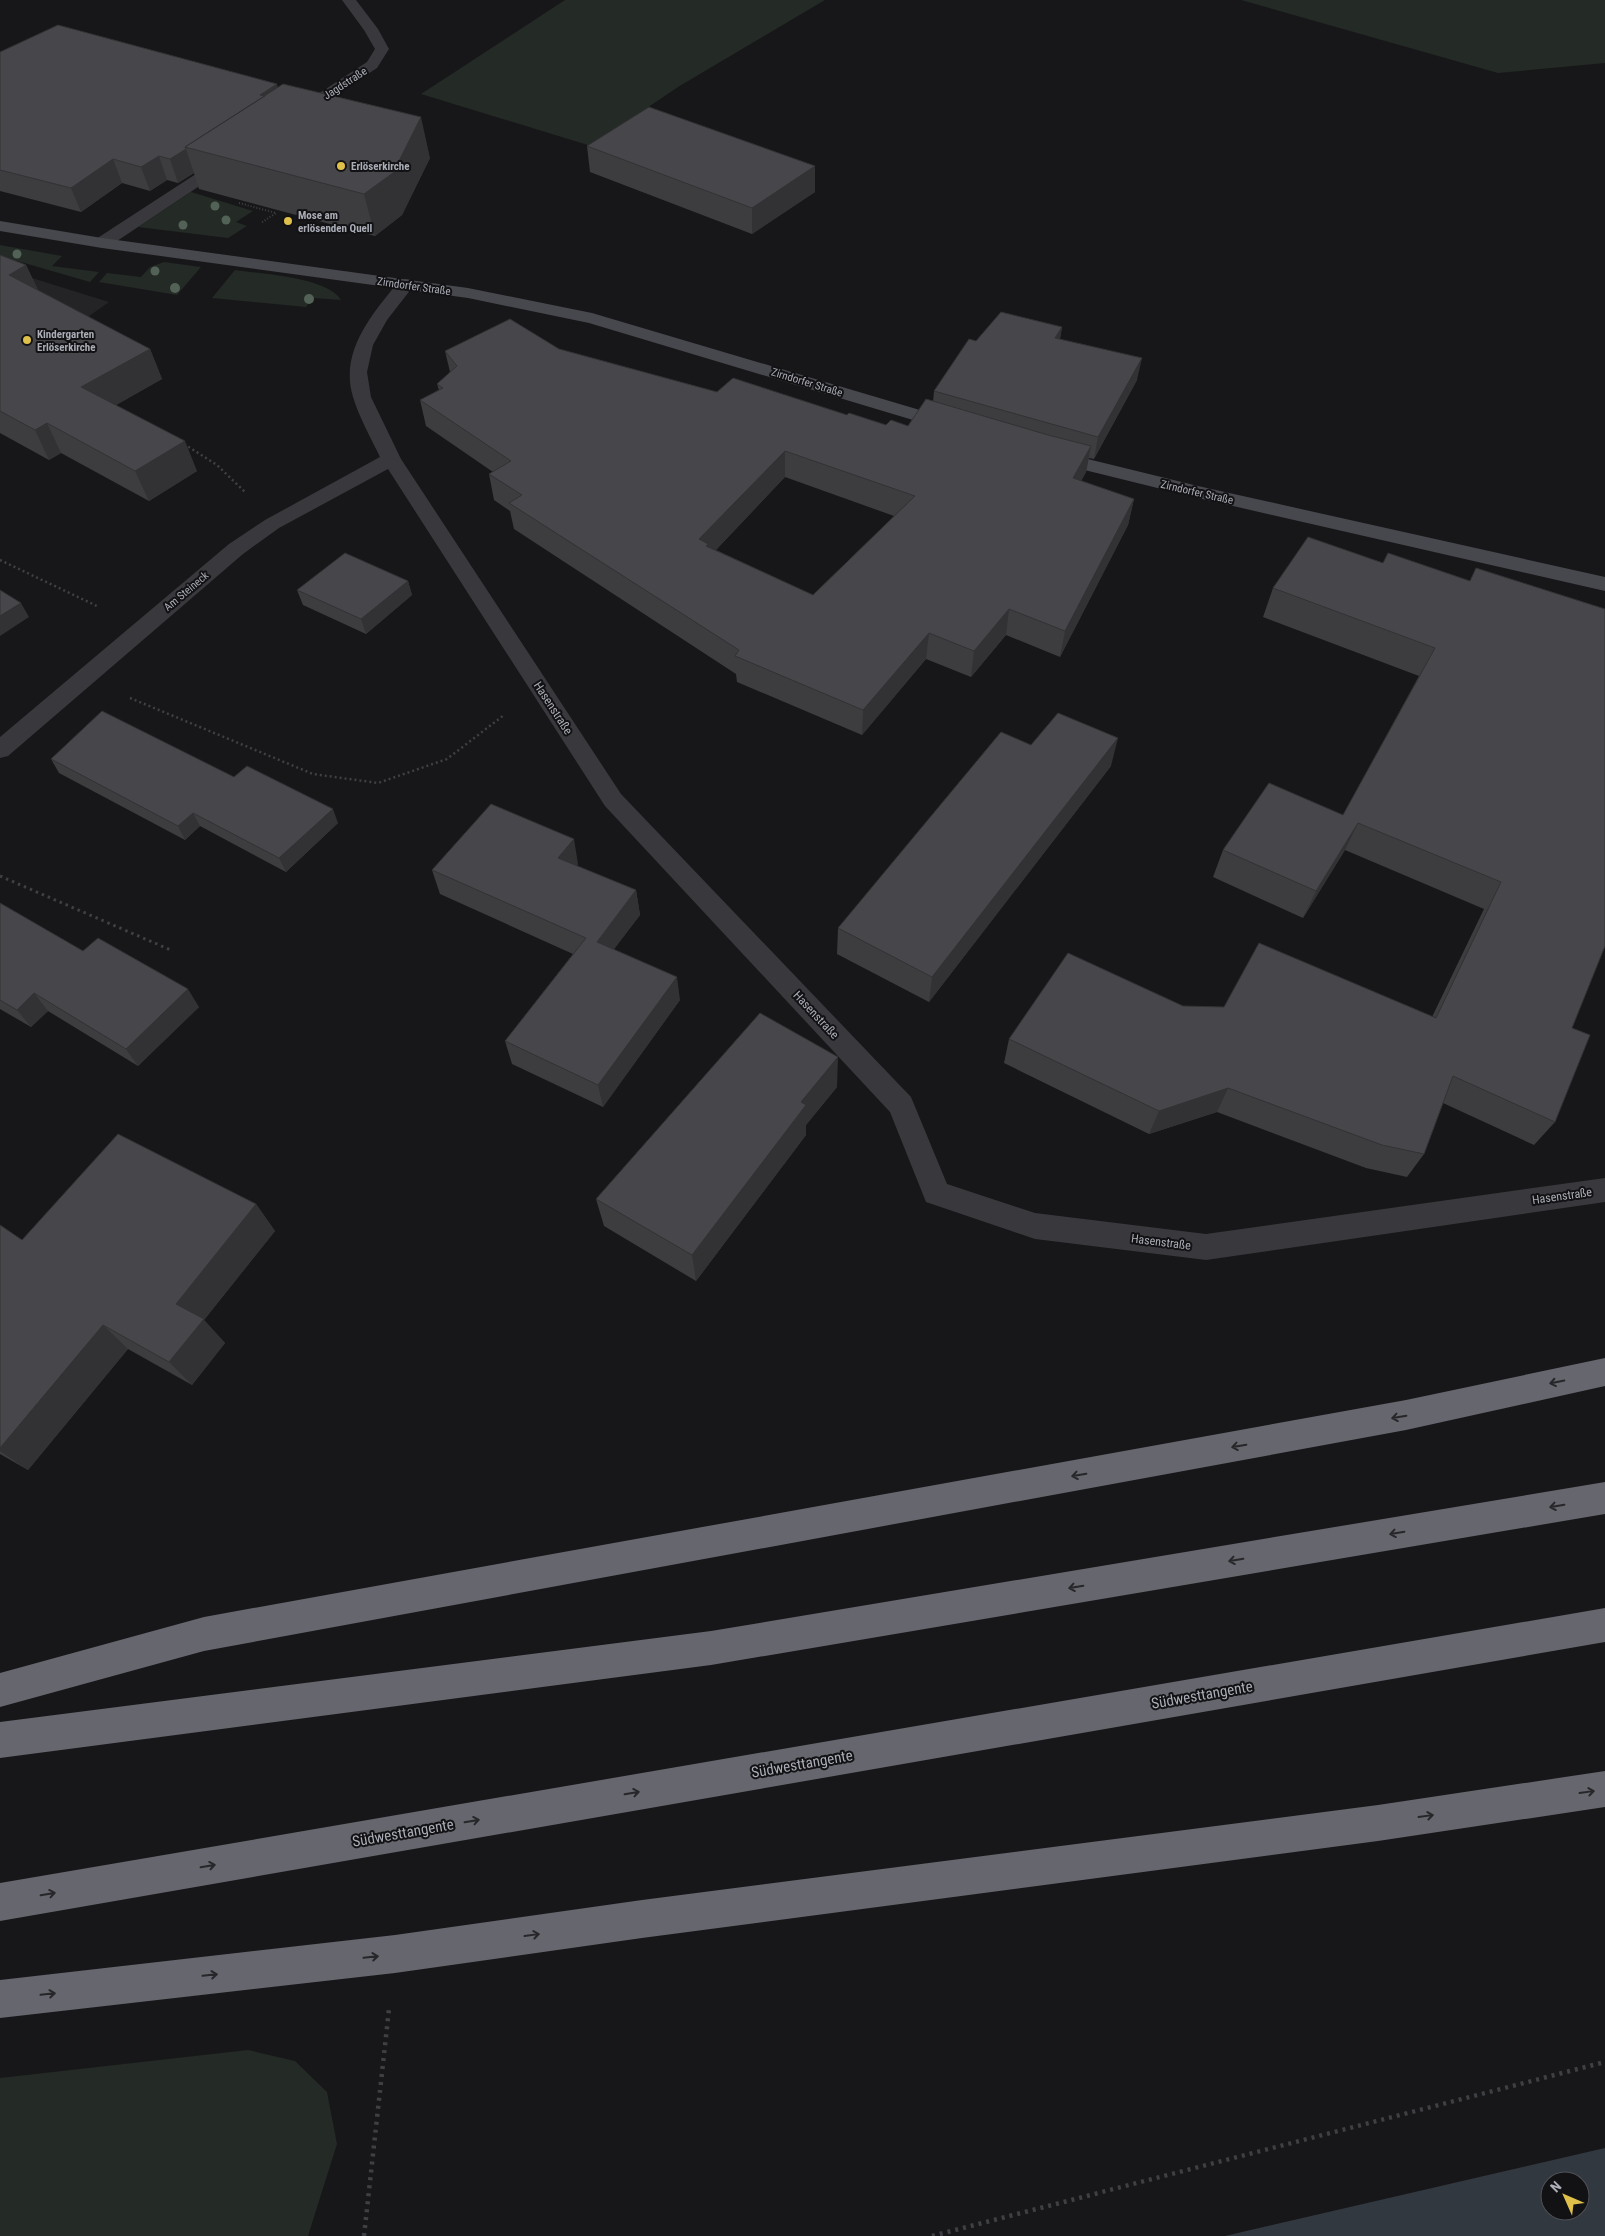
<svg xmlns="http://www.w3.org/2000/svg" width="1605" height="2236" viewBox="0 0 1605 2236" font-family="'Roboto Condensed',sans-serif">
<rect width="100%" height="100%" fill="#171719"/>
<!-- built -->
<path fill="#242326" d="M0,268L109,302L0,379Z"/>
<!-- green -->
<path fill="#242a25" d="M565,0H825L678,87L591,146L421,94Z
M1241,0H1605V63L1498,73Z
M191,192L253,211L236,222L247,226L228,238L138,227Z
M0,245L62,256L52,266L99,272L90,282L0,256Z
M164,262L201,267L177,295L99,282L107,273L141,277L150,267Z
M235,270C261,274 327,277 341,300L313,298L306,307L212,298Z
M248,2050L295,2061L327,2092L337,2144L308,2236H0V2078Z"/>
<!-- water -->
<path fill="#323840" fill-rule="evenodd" d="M1605,2148V2236H1225ZM1550,2181H1580V2211H1550Z"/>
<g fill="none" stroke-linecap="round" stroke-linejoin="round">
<!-- path-far3 -->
<path stroke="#3f4044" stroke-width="2" stroke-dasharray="1 2" stroke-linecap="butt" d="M239,203L276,213L261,223"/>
<!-- path-far2 -->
<path stroke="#3f4044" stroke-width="2.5" stroke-dasharray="2 3" stroke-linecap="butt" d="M184,444L217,465L245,492
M0,560L99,607
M130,698L313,774L378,783L447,759L504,715"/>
<!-- path-far1 -->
<path stroke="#3f4044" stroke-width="3" stroke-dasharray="2.5 4" stroke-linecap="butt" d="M0,876L173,951"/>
<!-- path -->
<path stroke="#3f4044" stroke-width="4.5" stroke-dasharray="3 5" stroke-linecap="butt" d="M364,2236L389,2009
M932,2236L1605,2062"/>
<!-- street -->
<path fill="#39393d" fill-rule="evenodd" d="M342,0H356L378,29L389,49L377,68L302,117H292L289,114L292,111L367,62L375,49L364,30Z
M228,155L234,157L236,160L234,163L108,247H96L94,243L96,239L222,157Z
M406,279L412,280L415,284L387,320L373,345L367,372L371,397L401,459L621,794L911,1097L947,1184L1035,1213L1206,1234L1605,1178V1202L1206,1260L1035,1239L926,1202L890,1112L605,806L388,469L279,528L243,554L8,756L0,758V737L229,544L265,520L380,457C371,438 359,417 353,397C339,351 373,313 400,280Z"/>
<!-- secondary -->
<path fill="#47484d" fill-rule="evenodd" d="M0,221L102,238L468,288L592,313L957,421L960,425L957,429L950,431L943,429L589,323L468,298L102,248L0,231Z
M1051,450L1198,486L1605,577V591L1198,498L1044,460L1041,456L1044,452Z"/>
<!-- highway -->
<path fill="#65666e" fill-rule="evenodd" d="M1605,1358V1386L1406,1430L204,1651L0,1707V1673L204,1617L1406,1400Z
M1605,1482V1514L711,1665L0,1758V1722L711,1631Z
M1605,1608V1642L0,1921V1883Z
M1605,1771V1807L1378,1841L642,1938L395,1973L0,2018V1980L395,1935L642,1900L1378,1805Z"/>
</g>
<!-- trees -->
<g fill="#536257">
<circle cx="215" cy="206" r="4.5"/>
<circle cx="226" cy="220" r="4.5"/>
<circle cx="183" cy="225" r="4.5"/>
<circle cx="17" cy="254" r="4.5"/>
<circle cx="155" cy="271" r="4.5"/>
<circle cx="175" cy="288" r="5"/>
<circle cx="309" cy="299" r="5"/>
</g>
<!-- wall -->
<path fill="#3d3d40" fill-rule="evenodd" d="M0,52L278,88L430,158L402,215L375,236L199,189L194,173L178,183L167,180L150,191L122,183L81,212L0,191Z
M587,146L815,166V192L752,234L590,172Z
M0,255L26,265L38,290L150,349L162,379L116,405L197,471L149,501L61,453L49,460L0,433Z
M1062,327L1060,339L1137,380L1094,459L1089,458L1086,472L1081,481L1134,499L1128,525L1060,657L1006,635L971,677L926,659L862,735L737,682L736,674L514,529L510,511L494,500L489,474L493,472L426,426L420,400L439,390L437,384L450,372L445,351L559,349L717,392L847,415L886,425L908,426L933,402L934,391L976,341ZM785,477L894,516L813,595L716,550Z
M1383,563L1470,581L1572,1028L1555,1122L1534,1145L1443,1103L1424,1154L1407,1177L1366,1168L1217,1112L1149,1134L1004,1063L1009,1039L1183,1006L1432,1017L1484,909L1345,850L1303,918L1213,877L1223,850L1343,815L1419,676L1263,617L1273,588Z
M408,581L412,595L366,634L303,605L297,590Z
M1031,745L1111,766L929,1002L837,954L838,928Z
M51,759L234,777L338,823L286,872L200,826L185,840L59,773Z
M578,864L577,866L636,890L640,915L614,949L680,1000L603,1107L512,1064L505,1041L573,954L440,894L432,870Z
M0,903L83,951L199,1007L138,1066L48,1011L31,1027L0,1009Z
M837,1087L806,1125V1135L696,1281L604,1226L596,1199Z
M256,1204L275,1231L204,1320L225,1343L192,1385L128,1349L28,1470L0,1454V1225L22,1240Z"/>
<!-- shaded-wall -->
<path fill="#323234" d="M277,84L283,108L260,95Z
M421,117L430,158L402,215L375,236L364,194Z
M186,149L194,173L178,183L170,159Z
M159,156L167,180L150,191L141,167Z
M113,159L122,183L81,212L71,188Z
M815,166V192L752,234V208Z
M26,265L40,295L9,275Z
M1062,327L1058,349L1055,338Z
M150,349L162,379L95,417L81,387Z
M1142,358L1137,380L1094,459L1098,437Z
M47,423L61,453L49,460L35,430Z
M185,441L197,471L149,501L135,471Z
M1091,446L1086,472L1068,504L1073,478Z
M785,451V477L709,557L699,539Z
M1134,499L1128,525L1060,657L1065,631Z
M408,581L412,595L366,634L361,619Z
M21,603L29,617L0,636V616Z
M1009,609L1006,635L971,677L974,651Z
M929,633L926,659L862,735L863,710Z
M1118,738L1111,766L929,1002L932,977Z
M333,809L338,823L286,872L279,858Z
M193,813L200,826L185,840L178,826Z
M1358,823L1345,850L1303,918L1316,891Z
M574,839L578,864L563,883L558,858Z
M636,890L640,915L602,965L597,942Z
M677,977L680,1000L603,1107L598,1085Z
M188,989L199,1007L138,1066L126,1049Z
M34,993L48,1011L31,1027L17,1010Z
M838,1057L837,1087L806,1125V1135L696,1281L692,1255L801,1102Z
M1228,1088L1217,1112L1149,1134L1159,1111Z
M256,1204L275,1231L204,1320L225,1343L192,1385L169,1362L176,1304Z
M103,1325L128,1349L28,1470L0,1451V1448Z"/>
<!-- building -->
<path fill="#47474b" stroke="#323234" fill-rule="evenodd" d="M58,25L277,84L260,95L265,96L185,147L186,149L170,159L159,156L141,167L113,159L71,188L0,170V52Z
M283,84L421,117L393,173L364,194L185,147Z
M649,107L815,166L752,208L587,146Z
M0,255L26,265L9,275L150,349L81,387L185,441L135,471L47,423L35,430L0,411Z
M1001,312L1062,327L1055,338L1142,358L1098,437L934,391L969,339L976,341Z
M510,319L559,349L717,392L733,378L847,415L849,413L886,425L891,420L908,426L926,399L1048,435L1091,446L1073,478L1134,499L1065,631L1009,609L974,651L929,633L863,710L735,656L739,650L509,503L522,495L489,474L511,461L420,400L443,388L437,384L457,366L445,351ZM785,451L915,496L813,595L706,546L708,544L699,539Z
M1308,537L1383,563L1388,553L1470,581L1476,568L1605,609V946L1572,1028L1590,1035L1555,1122L1453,1076L1424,1154L1382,1145L1228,1088L1159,1111L1009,1039L1068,953L1183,1006L1224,1007L1259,943L1436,1018L1501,882L1358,823L1316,891L1223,850L1269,783L1343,815L1435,648L1273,588Z
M345,553L408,581L361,619L297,590Z
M0,590L21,603L0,616Z
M102,711L234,777L247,766L333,809L279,858L193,813L178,826L51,759Z
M1058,713L1118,738L932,977L838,928L1001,732L1031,745Z
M491,804L574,839L558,858L636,890L597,942L677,977L598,1085L505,1041L586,938L432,870Z
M0,903L83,951L98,938L188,989L126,1049L34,993L17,1010L0,1000Z
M760,1013L838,1057L801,1102L806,1105L692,1255L596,1199Z
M118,1134L256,1204L176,1304L204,1319L169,1362L103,1325L0,1448V1225L22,1240Z"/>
<!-- one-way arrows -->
<defs><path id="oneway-shaft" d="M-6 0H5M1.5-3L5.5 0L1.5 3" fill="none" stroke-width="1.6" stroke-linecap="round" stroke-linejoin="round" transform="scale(1.25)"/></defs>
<g stroke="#27272a">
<use href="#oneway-shaft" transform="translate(1557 1382) rotate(168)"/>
<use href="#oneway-shaft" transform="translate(1399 1417) rotate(170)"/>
<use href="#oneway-shaft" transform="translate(1239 1446) rotate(170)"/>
<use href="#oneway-shaft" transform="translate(1079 1475) rotate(170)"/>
<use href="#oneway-shaft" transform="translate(1557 1506) rotate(170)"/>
<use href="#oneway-shaft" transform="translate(1397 1533) rotate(170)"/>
<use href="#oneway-shaft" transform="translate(1236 1560) rotate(170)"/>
<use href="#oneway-shaft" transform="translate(1076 1587) rotate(170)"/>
<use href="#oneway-shaft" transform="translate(1587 1792) rotate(-8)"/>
<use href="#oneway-shaft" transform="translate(632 1793) rotate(-10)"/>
<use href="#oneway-shaft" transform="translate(1426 1816) rotate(-8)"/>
<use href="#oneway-shaft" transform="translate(472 1821) rotate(-10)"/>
<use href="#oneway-shaft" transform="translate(208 1866) rotate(-10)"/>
<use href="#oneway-shaft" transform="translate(48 1894) rotate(-10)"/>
<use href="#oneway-shaft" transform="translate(532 1935) rotate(-8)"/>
<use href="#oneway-shaft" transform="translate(371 1957) rotate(-6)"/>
<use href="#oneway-shaft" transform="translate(210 1975) rotate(-6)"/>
<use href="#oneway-shaft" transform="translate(48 1994) rotate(-6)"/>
</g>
<!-- markers -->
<g fill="#dec04a" stroke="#121214" stroke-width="2">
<circle cx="341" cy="166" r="5"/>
<circle cx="288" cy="221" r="5"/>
<circle cx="27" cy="340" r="5"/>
</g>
<g text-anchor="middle" stroke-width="4" stroke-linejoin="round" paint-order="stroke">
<!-- far-street labels -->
<g font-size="11" fill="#abadb7" stroke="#121214">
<text transform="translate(345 83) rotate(-33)" y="4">Jagdstraße</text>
<text transform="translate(414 286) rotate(8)" y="4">Zirndorfer Straße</text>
<text transform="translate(807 382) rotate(17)" y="4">Zirndorfer Straße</text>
<text transform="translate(1197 492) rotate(13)" y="4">Zirndorfer Straße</text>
<text transform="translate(186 591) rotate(-40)" y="4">Am Steineck</text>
</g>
<!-- far-poi labels -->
<g font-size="11" font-weight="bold" fill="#abadb7" stroke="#121214" text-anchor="start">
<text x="351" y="170">Erlöserkirche</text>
<text x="298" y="219">Mose am<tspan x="298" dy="13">erlösenden Quell</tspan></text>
<text x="37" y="338">Kindergarten<tspan x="37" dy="13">Erlöserkirche</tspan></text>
</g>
<!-- street labels -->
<g font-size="12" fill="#abadb7" stroke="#121214">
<text transform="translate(553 708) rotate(57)" y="4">Hasenstraße</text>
<text transform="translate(816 1015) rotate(47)" y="4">Hasenstraße</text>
<text transform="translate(1562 1196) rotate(-8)" y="4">Hasenstraße</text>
<text transform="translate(1161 1242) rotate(7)" y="4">Hasenstraße</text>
</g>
<!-- near-street labels -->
<g font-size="15" fill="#abadb7" stroke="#121214">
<text transform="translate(1202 1695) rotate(-10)" y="5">Südwesttangente</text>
<text transform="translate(802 1764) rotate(-10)" y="5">Südwesttangente</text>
<text transform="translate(403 1833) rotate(-10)" y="5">Südwesttangente</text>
</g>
</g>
<!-- north arrow -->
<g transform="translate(1565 2196) rotate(315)"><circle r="24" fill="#121214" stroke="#4f5055"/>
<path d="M0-4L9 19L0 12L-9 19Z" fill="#dec04a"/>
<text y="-8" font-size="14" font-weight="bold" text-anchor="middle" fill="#abadb7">N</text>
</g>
</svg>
